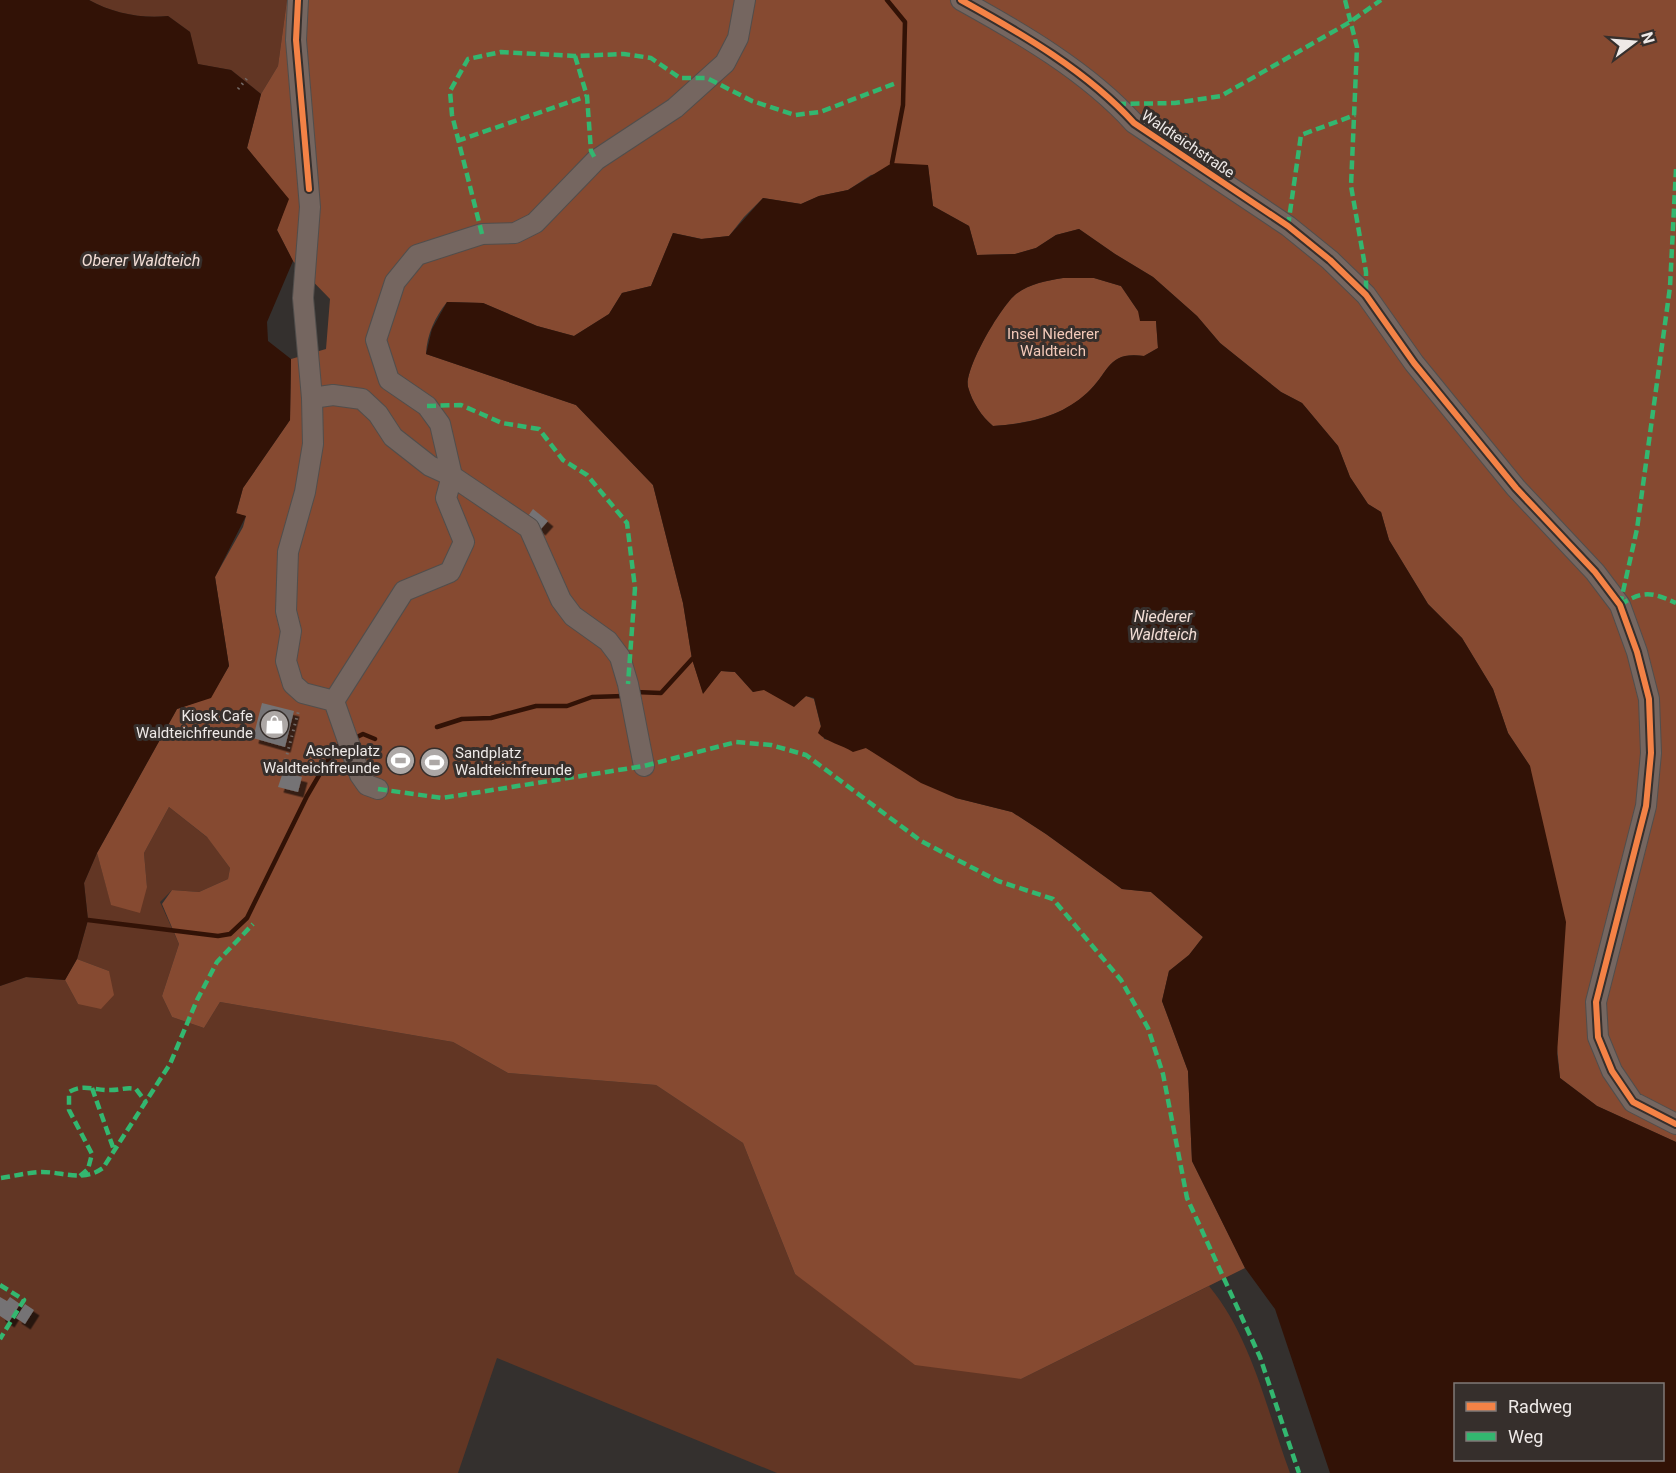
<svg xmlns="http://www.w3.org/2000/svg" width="1676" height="1473" viewBox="0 0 1676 1473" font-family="Roboto,sans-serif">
<defs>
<filter id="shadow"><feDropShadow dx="5.5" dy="5.5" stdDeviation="0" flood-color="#0009"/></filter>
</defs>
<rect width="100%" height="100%" fill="#34302e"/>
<!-- green -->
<path fill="#623624" d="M89,0H287L278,66L261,94L231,70L197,64L190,32L168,16C142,19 112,13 89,0Z
M169,807L208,838L230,868L228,879L199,892L172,890L160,902L179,944L162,996L172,1017L204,1028L220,1002L453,1042L508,1073L656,1085L743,1143L795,1274L1021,1379L1209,1286C1252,1338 1267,1411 1290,1473H777L497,1358L458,1473H0V986L26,977L65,980L78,1004L109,971L77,959L88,920L84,883L97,853L111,904L147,887L144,853Z"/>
<!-- forest -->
<path fill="#864a31" d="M287,0H1676V1142L1597,1106L1560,1078L1530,766L1508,733L1493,689L1462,638L1428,604L1389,540L1381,512L1368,504L1350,477L1338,446L1302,403L1281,392L1220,343L1197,316L1153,277L1115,254L1079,229L1056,235L1036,248L1015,254L977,255L969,226L933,206L928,166L871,175L848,190L819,196L801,204L763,198L744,217L729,236L702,239L673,233L651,286L622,293L609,314L574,336L537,326L483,303L447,302C435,317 427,334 426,354L576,405L653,485L683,603L692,659L703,693L721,671L735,672L753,692L763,689L794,706L806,696L814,699L824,739L866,748L956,798L1012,812L1046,834L1122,889L1151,892L1203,937L1189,955L1169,971L1162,1001L1188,1071L1192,1161L1245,1268L1021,1379L915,1365L795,1274L743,1143L656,1085L508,1073L453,1042L220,1002L204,1028L172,1017L162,996L179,944L162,904L172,890L199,892L228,879L230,868L207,837L169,807L144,853L147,887L140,913L111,905L97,853L177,709L211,697L229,666L215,577L243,527L246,516L236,514L243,488L290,420L291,359L326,349L330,299L293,261L277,230L288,199L247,148L261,94L278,66Z
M1063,278H1094L1121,286L1138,311L1156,321L1158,348L1144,356C1107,351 1110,372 1087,393C1060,418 1027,423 993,426C982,417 972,402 968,387C964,369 1001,306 1016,294C1031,283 1046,281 1063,278Z
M77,959L109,971L114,995L101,1009L78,1004L65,980Z"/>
<!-- water -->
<path fill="#321206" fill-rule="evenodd" d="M0,0H89C112,13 142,19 168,16L190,32L198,64L231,70L261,94L247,148L289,199L277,230L293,261L267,322L268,341L291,359L290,420L243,488L236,513L246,516L215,577L229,666L211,698L177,709L97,853L84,883L88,920L77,959L65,980L26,977L0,986Z
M892,163L928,165L933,206L969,226L977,255L1015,254L1036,248L1056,235L1079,229L1115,254L1153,277L1197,316L1220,343L1281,392L1302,403L1338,446L1350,477L1368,504L1381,512L1389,540L1428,604L1462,638L1493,689L1508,733L1530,766L1566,922L1557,1054L1560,1078L1597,1106L1676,1142V1473H1330L1275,1309L1245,1268L1192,1161L1188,1071L1162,1001L1169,971L1189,955L1203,937L1151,892L1122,889L1046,834L1012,812L956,798L921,783L866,748L853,752C842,745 826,742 818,733L821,726L814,698L806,696L794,707L764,690L753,692L735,672L721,671L703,694L692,659L683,603L653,485L576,405L426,354L432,329L447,302L483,303L537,326L574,336L609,314L622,293L651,286L673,233L701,239L729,236L763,198L801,204L819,196L848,190ZM1063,278H1094L1121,286L1138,311L1140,321H1156L1158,348L1144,356C1107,351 1110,372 1087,393C1061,417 1027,424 993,426C982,417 972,402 968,387C964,369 1001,306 1016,294C1031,283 1046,281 1063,278ZM1662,1384V1460H1456V1384Z"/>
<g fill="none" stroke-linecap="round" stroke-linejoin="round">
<!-- stream -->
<path stroke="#321206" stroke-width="4.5" d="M887,0L905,22L903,105L892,163
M635,692L661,693L692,659
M437,727L462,719L491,718L536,706H567L592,697L624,696
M353,739L363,734L375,739
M88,920L218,936L230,934L247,918L307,796L335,748L342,744"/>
</g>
<!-- building -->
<path fill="#757374" filter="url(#shadow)" d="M533,509L548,521L540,530L526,519Z
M262,703L294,711L285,747L253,738Z
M283,772L302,777L298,792L278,787Z
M0,1297L7,1301L10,1297L20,1304L9,1322L0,1316Z
M25,1304L34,1310L25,1324L16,1318Z"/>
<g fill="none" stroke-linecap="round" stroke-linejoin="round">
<defs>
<path id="minor" d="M298,0L296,40L310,207L303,298L312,398L313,444L305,492L288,552L286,611L291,631L286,661L293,684L303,693L334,701L360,775L367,785L378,789
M961,0C1021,33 1088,72 1134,123L1288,226L1330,260L1366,295L1414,363L1516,488L1595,572L1620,605L1637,652L1649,699L1651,753L1646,806L1596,1002L1598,1037L1612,1071L1633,1102L1676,1124
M312,398L333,395L362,399L378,414L393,437L430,466L452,476L529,528L561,600L573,616L608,641L620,657L628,684L644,766
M334,701L404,591L450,572L464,542L446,498L452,476L440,424L427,406L389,380L376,340L395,282L417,255L482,234L515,233L535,223L596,160L675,108L725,63L738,38L745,0"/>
</defs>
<!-- minor casing -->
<use href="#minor" stroke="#514e4c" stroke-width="22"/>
<!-- path -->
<path stroke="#746a66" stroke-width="3" stroke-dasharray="1.5 4.5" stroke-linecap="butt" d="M238,89L249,76
M284,766L299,709"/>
<!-- minor -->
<use href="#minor" stroke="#756660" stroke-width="20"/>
<!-- quiet -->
<path stroke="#33b770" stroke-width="4.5" stroke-dasharray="9 4.5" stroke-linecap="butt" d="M1345,0L1357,47L1351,186L1366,272V295
M575,56L587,96L591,151L596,160
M1117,104L1175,103L1221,96L1350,22L1381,0
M457,141L587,96
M1288,226L1301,135L1355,115
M482,234L452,115L450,91L468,59L501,52L575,56L624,54L651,58L680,78H707L752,101L795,115L820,112L896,83
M427,406L461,405L502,423L539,429L563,460L587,475L627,523L635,588L628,684
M1620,605L1637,529L1670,287L1676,169
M1620,605C1643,590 1652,592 1676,603
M378,789L442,798L644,766L736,742L771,745L806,755L921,841L998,881L1053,899L1121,980L1148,1028L1163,1074L1187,1198L1260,1357L1299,1473
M92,1088L114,1150
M80,1176L88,1169L92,1154L69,1110V1092C84,1083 95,1091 111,1090C121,1090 126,1087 136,1089L146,1102
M1,1178C14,1176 26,1173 39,1172C62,1171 82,1183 103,1168L170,1064L197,1000L217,962L253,924
M0,1285L24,1300L0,1339"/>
<defs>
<path id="cycleway" d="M298,0L296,40L309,189
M961,0C1021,33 1088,72 1134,123L1288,226L1330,260L1366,295L1414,363L1516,488L1595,572L1620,605L1637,652L1649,699L1651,753L1646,806L1596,1002L1598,1037L1612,1071L1633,1102L1676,1124"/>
</defs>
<!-- cycleway casing -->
<use href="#cycleway" stroke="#362f2c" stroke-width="10"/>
<!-- cycleway -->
<use href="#cycleway" stroke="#f48246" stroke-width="6"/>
</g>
<!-- icons -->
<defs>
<symbol id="shop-disc" viewBox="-11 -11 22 22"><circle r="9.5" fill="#ada8a6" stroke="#362f2c"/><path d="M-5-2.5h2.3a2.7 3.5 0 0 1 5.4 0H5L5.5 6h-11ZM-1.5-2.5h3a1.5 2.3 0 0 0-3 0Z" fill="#fff"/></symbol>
<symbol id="stadium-disc" viewBox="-11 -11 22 22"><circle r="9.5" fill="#ada8a6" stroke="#362f2c"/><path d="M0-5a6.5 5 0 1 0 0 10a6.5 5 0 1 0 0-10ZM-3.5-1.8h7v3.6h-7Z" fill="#fff"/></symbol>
</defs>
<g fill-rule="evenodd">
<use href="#shop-disc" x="258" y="708" width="33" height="33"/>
<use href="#stadium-disc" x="384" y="744" width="33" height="33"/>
<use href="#stadium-disc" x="418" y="746" width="33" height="33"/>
</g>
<g text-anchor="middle" stroke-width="6" stroke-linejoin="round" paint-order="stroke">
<!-- street labels -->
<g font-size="15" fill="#eee9e7" stroke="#362f2c">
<text transform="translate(1188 144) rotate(34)" y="5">Waldteichstraße</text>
</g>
<!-- park labels -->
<g font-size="15" fill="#f3c9b9" stroke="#362f2c">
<text x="1053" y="339">Insel Niederer<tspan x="1053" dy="17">Waldteich</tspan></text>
</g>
<!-- poi labels -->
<g font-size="15" fill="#eee9e7" stroke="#362f2c" text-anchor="end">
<text x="253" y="721">Kiosk Cafe<tspan x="253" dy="17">Waldteichfreunde</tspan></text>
<text x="380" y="756">Ascheplatz<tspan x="380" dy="17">Waldteichfreunde</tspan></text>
<text x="455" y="758" text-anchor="start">Sandplatz<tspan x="455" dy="17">Waldteichfreunde</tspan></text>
</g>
<!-- water labels -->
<g font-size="16" font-style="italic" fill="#f2ddd5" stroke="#362f2c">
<text x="141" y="266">Oberer Waldteich</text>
<text x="1163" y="622">Niederer<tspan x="1163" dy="18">Waldteich</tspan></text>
</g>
</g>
<!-- legend -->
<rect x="1454" y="1383" width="210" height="78" fill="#362f2c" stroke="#807977" stroke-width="1.5"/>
<rect x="1466" y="1402" width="30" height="9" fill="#f48246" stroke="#807977" stroke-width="1.5"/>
<text x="1508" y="1413" font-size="18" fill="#eee9e7">Radweg</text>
<rect x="1466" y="1432" width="30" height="9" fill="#33b770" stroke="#807977" stroke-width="1.5"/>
<text x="1508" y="1443" font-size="18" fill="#eee9e7">Weg</text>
<!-- north arrow -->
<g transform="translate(1634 42) rotate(74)" stroke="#362f2c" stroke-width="4.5" paint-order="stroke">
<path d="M0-4.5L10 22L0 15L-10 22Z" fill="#eee9e7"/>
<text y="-9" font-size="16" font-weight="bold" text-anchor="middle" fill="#eee9e7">N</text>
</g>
</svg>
